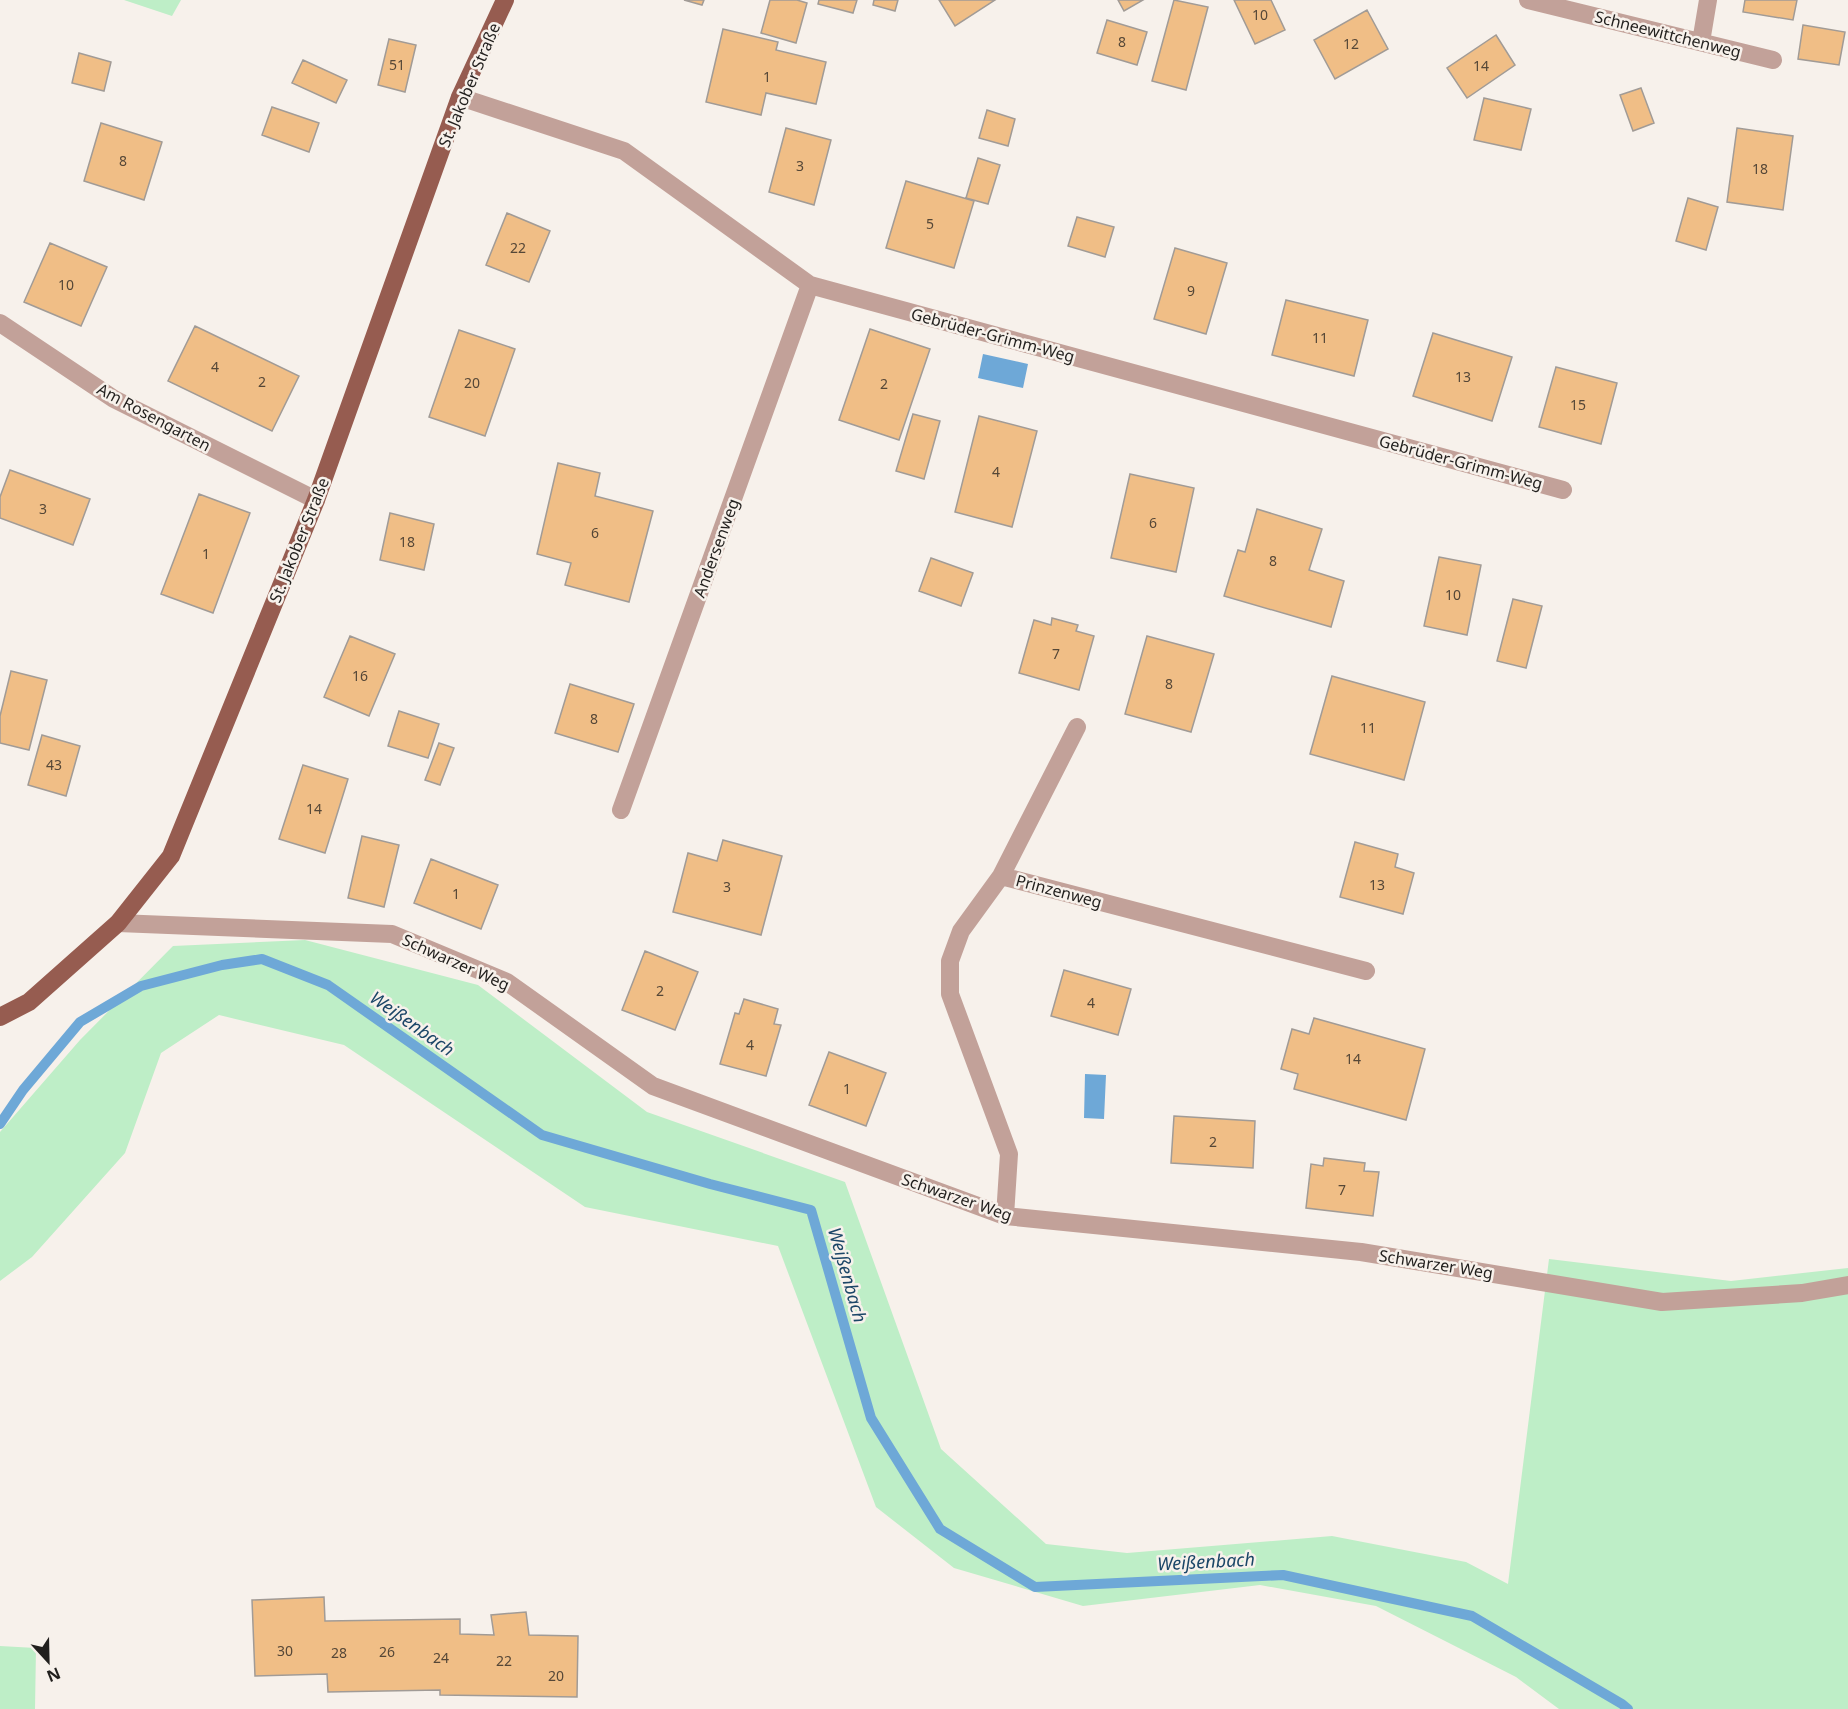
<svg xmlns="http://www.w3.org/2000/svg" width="1848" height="1709" viewBox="0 0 1848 1709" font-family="'Noto Sans',sans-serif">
<rect width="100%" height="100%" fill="#f7f1eb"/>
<!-- green -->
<path fill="#beeec7" d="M124,0H181L172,16Z
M305,940L478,985L647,1112L845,1182L941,1449L1046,1544L1127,1553L1332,1536L1466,1562L1508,1584L1549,1259L1731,1281L1848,1268V1709H1559L1516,1677L1376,1606L1260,1585L1083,1606L954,1568L876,1507L778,1246L585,1207L344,1045L219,1015L161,1053L125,1153L32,1257L0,1281V1132L80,1040L173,946Z
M0,1646L36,1648L35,1709H0Z"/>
<!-- water -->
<path fill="#6ea8d7" d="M983,354L1028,364L1023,388L978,378Z
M1085,1074L1106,1075L1104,1119L1084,1118Z"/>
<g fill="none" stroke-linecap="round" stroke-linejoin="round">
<!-- stream -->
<path stroke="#6ea8d7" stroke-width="10" d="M0,1124L23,1090L80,1022L141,986L222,965L262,959L328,985L542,1135L710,1184L811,1210L871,1418L940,1529L1035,1587L1283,1575L1472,1616L1622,1704L1628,1709"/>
</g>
<!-- building -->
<path fill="#f0be86" stroke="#a19b96" stroke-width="1.5" d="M684,0H704L702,5Z
M770,0H797L807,3L796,43L761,33Z
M819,0H857L853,13L818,4Z
M874,0H898L895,11L873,5Z
M939,0H995L955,26Z
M1118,0H1143L1124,11Z
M1174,0L1208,7L1186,90L1152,81Z
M1234,0H1271L1285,30L1255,44Z
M1745,0H1797L1793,20L1743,12Z
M1367,10L1388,49L1335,79L1314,40Z
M1107,20L1147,32L1137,65L1097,53Z
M1803,25L1845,32L1839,65L1798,59Z
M723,29L778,42L776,50L826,62L816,104L766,93L761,115L706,102Z
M1496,35L1515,65L1467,98L1447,68Z
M389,39L416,45L405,92L378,85Z
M79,53L111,62L104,91L72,83Z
M303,60L347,80L336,103L292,83Z
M1641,88L1654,123L1633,131L1620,95Z
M1484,98L1531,109L1521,150L1474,140Z
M272,107L319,123L309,152L262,135Z
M987,110L1015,119L1008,146L979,138Z
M101,123L162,142L144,200L84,181Z
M786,128L831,140L814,205L769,192Z
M1737,128L1793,136L1783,210L1727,202Z
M978,158L1000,165L988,204L966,198Z
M906,181L974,201L954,268L886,248Z
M1688,198L1718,207L1706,250L1676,241Z
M507,213L550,231L529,282L486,265Z
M1077,217L1114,227L1105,257L1068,246Z
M50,243L107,267L81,326L24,302Z
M1175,248L1227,263L1206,334L1154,319Z
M1286,300L1368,320L1354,376L1272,355Z
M195,326L299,376L272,431L168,381Z
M870,329L930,349L899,440L839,420Z
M459,330L515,349L485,436L429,417Z
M1433,333L1512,357L1492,421L1413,396Z
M1556,367L1617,383L1601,444L1539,427Z
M913,414L940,421L924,479L896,471Z
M979,416L1037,431L1012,527L955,512Z
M558,463L600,473L595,496L653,511L629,602L565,585L571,563L537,554Z
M10,470L90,499L73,545L0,518V497Z
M1130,474L1194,488L1176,572L1111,558Z
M199,494L250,513L213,613L161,594Z
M1257,509L1322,529L1309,570L1344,581L1331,627L1224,596L1238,550L1245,552Z
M390,513L434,524L424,570L380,560Z
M1439,557L1481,565L1467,635L1424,626Z
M931,558L973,573L961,606L919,591Z
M1513,599L1542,606L1526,668L1497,661Z
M1052,618L1078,625L1076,631L1094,636L1079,690L1019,673L1034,620L1051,625Z
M350,636L395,654L369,716L324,697Z
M1147,636L1214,654L1191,732L1125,714Z
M11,671L47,680L29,750L0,743V716Z
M1332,676L1425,702L1404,780L1310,754Z
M570,684L634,704L618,752L555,733Z
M399,711L439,724L428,758L388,746Z
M42,735L80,746L66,796L28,785Z
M439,743L454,748L440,785L425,780Z
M303,765L348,779L325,853L279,839Z
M362,836L399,845L384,907L348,898Z
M723,840L782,856L761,935L673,912L688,853L717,861Z
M1355,842L1398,854L1395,867L1414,873L1403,914L1340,897Z
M431,859L498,885L481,929L414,903Z
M645,951L698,972L675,1030L622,1010Z
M1064,970L1131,989L1118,1035L1051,1016Z
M744,999L778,1009L774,1024L781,1025L766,1076L720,1064L735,1013L739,1014Z
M1314,1018L1425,1049L1406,1120L1294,1089L1298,1074L1281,1069L1292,1029L1309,1034Z
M829,1052L886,1073L866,1126L809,1105Z
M1174,1116L1255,1121L1253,1168L1171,1163Z
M1324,1158L1365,1163L1364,1171L1379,1172L1373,1216L1306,1208L1311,1164L1323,1166Z
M324,1597L325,1621L460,1619V1634L494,1635L491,1615L526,1612L529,1635L578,1636L577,1697L440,1695V1690L328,1692L327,1674L255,1676L252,1600Z"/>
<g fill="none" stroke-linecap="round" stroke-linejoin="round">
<!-- minor -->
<path stroke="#c2a199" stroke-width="18" d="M1528,0L1773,60
M1701,42L1708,0
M460,97L624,151L810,285L1563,490
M0,323L114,399L316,500
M621,810L810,285
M1001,876L1077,727
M118,923L392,934L507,982L653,1086L1005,1216L1361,1252L1662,1302L1802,1293L1848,1285
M1005,1216L1009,1154L950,994V961L961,931L1001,876L1366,971"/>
<!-- major -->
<path stroke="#965c50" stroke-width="18" d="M0,1017L29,1002L118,923L171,856L316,500L460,97L505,0"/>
</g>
<g text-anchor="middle" stroke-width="5" stroke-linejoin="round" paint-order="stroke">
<!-- number labels -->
<g font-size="14" fill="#554737">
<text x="1260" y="20">10</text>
<text x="1122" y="47">8</text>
<text x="1351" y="49">12</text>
<text x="397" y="70">51</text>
<text x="1481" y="71">14</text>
<text x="767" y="82">1</text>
<text x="123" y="166">8</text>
<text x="800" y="171">3</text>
<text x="1760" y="174">18</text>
<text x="930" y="229">5</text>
<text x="518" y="253">22</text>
<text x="66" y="290">10</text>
<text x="1191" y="296">9</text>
<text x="1320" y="343">11</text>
<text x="215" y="372">4</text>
<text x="1463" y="382">13</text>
<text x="262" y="387">2</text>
<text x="472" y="388">20</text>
<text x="884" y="389">2</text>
<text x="1578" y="410">15</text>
<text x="996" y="477">4</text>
<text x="43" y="514">3</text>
<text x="1153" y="528">6</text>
<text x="595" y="538">6</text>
<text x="407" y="547">18</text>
<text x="206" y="559">1</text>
<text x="1273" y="566">8</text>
<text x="1453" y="600">10</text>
<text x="1056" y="659">7</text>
<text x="360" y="681">16</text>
<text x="1169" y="689">8</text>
<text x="594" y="724">8</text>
<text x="1368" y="733">11</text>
<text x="54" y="770">43</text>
<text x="314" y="814">14</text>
<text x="1377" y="890">13</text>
<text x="727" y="892">3</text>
<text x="456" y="899">1</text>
<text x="660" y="996">2</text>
<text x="1091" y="1008">4</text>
<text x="750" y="1050">4</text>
<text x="1353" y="1064">14</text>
<text x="847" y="1094">1</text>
<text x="1213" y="1147">2</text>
<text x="1342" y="1195">7</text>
<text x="285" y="1656">30</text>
<text x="387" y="1657">26</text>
<text x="339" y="1658">28</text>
<text x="441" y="1663">24</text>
<text x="504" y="1666">22</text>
<text x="556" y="1681">20</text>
</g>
<!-- street labels -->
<g font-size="16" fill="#211f1d" stroke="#f7f1eb">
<text transform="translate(1668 34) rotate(14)" y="6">Schneewittchenweg</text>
<text transform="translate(469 85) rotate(-67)" y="6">St. Jakober Straße</text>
<text transform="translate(993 335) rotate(15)" y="6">Gebrüder-Grimm-Weg</text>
<text transform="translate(154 417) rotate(28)" y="6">Am Rosengarten</text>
<text transform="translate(1461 462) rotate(15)" y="6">Gebrüder-Grimm-Weg</text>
<text transform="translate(299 540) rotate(-68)" y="6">St. Jakober Straße</text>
<text transform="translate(716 548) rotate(-70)" y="6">Andersenweg</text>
<text transform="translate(1059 891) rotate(15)" y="6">Prinzenweg</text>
<text transform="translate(456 962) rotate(24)" y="6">Schwarzer Weg</text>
<text transform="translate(957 1197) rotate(19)" y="6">Schwarzer Weg</text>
<text transform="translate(1436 1264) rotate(9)" y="6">Schwarzer Weg</text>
</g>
<!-- water labels -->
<g font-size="18" font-style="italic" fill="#1b4667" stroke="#f7f1eb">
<text transform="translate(412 1024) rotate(35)" y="6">Weißenbach</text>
<text transform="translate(847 1275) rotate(74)" y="6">Weißenbach</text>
<text transform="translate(1206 1562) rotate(-3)" y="6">Weißenbach</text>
</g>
</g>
<!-- north arrow -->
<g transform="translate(48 1661) rotate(158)" stroke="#f7f1eb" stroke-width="4.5" paint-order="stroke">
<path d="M0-4.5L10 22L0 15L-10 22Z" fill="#211f1d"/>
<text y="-9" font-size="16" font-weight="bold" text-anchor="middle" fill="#211f1d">N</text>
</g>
</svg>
